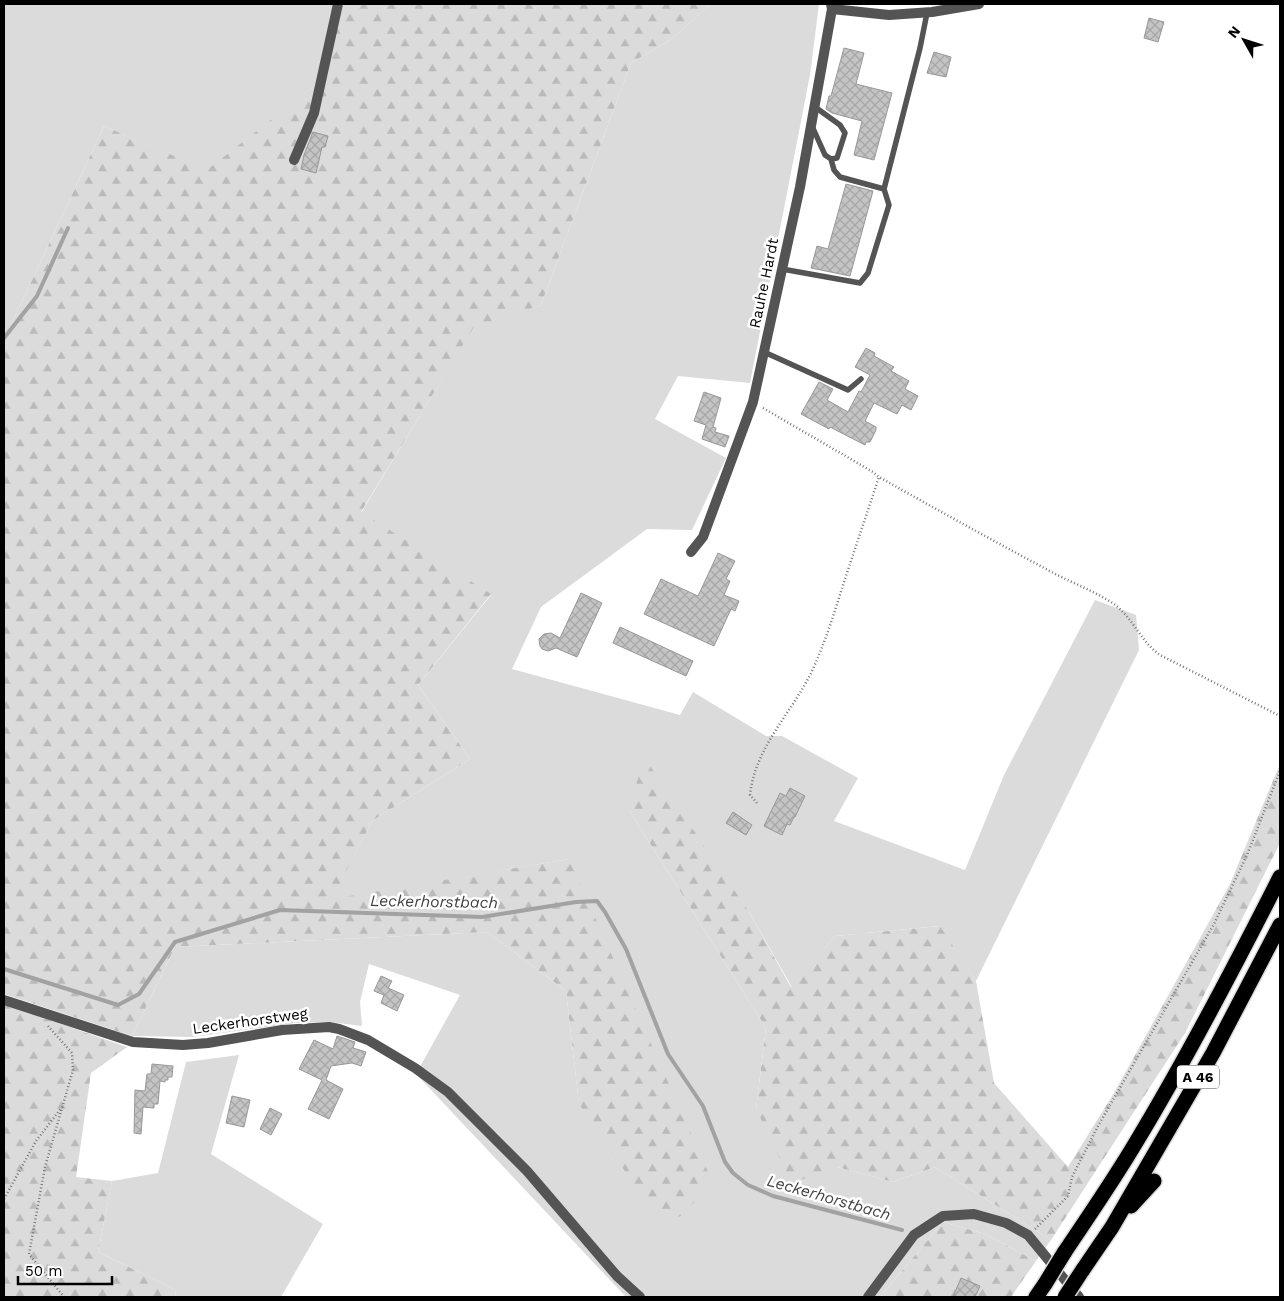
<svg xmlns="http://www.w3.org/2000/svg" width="1284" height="1301" viewBox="0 0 1284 1301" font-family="'Work Sans',sans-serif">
<defs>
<pattern id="forest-firs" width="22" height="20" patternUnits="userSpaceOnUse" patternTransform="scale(1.25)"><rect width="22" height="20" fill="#dbdbdb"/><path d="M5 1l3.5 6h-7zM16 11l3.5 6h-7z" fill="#bababa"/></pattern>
<pattern id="building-cross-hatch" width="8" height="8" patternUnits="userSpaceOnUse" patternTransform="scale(1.25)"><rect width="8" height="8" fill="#c4c4c4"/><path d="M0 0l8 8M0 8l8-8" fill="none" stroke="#a7a7a7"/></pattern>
</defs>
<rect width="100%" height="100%" fill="#fff"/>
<!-- grass -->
<path fill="#dbdbdb" d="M4,4H330L328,75L207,171L104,126L4,340Z
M710,4H819L810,75L750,383L678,376L655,419L726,458L692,530L647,529L541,607L512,669L680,715L693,692L766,736H782L858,778L834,821L965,870L1004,775L1095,600L1136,615L1139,650L976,981L939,926L835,936L792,987L749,912L629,810L766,1028L756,1109L837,1167L893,1182L935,1167L1051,1240L1036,1261L985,1234L943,1222L880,1297H626L416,1074L460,995L369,964L360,1002L362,1026L330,1022L295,1023L193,1037L132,1036L175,947L487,932L566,991L579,1104L569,859L331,900L372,821L470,759L418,685L491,595L361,513L474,326L541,305L631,63L673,38Z
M239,1055L211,1154L323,1224L281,1297H175L176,1290L98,1252L112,1181L158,1173L186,1062Z"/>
<!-- forest -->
<path fill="url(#forest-firs)" d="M330,4H710L673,38L631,63L541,305L474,327L361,512L491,594L418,685L470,759L372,821L332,899L569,859L712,1181L683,1215L661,1224L579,1104L566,991L487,932L175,947L132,1036L4,994V340L104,126L207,170L328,75Z
M644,757L749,912L791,987L835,936L940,926L976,981L994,1083L1068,1167L1114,1093L1230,884L1280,764V843L1185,1033L1051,1240L935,1167L893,1182L837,1167L792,1183L756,1109L766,1028L629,810Z
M4,1004L127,1047L91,1073L76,1177L112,1181L98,1252L176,1290L175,1297H4Z
M943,1222L985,1234L1036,1261L1011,1297H880Z"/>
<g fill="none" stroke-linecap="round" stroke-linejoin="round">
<!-- stream -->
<path stroke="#a2a2a2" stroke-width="4" d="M4,338L37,296L68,228
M4,969L118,1005L139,994L175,942L280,910L482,917L576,902L597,901L605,912L626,949L668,1054L703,1106L725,1162L733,1173L748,1185L773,1196L902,1230"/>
</g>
<!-- building -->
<path fill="url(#building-cross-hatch)" stroke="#989898" d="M1149,18L1164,22L1158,42L1144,38Z
M844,48L864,53L856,84L892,93L874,160L854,155L862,121L832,113L826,109L829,96H831Z
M934,52L951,57L946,77L927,73Z
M313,132L328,136L325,147H322L316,173L301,169L304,155Z
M846,184L873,191L850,276L811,268L817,246L828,249Z
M866,348L875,353L874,356L894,367L891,371L909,381L905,389L918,396L911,410L902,405L897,414L874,403L865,421L876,427V430L870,442H866L865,445L830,427L829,429L801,414L819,382L833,389L827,400L848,412L859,391L861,392L870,375L855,367Z
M704,392L721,398L713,427L716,428L715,432L729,436L725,447L702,439L706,425L694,421Z
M718,553L735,561L726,579L730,581L724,595L739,601L735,611L731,609L714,646L644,614L661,579L698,596Z
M581,593L602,603L577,657L556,648L548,651L542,649L540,646L539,639L544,634L551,633L560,638Z
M620,627L693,661L686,676L613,643Z
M790,788L805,796L795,817H794L790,825L787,824L782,835L764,826L780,793L786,796Z
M733,812L752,825L746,835L726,823Z
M381,976L392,981L388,988L404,995L397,1011L381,1003L384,995L374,991Z
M337,1036L355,1042L353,1048L366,1052L361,1066L352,1063L331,1066L326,1080L343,1089L329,1119L308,1109L322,1080L299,1069L314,1040L333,1049Z
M152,1064L173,1066L172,1077H168V1080H165V1082L160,1081L158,1104H154V1108L143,1107L141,1134L134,1133L135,1090L145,1091L147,1074H151Z
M232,1096L250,1100L244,1127L226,1123Z
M270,1108L282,1114L271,1135L260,1129Z
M961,1278L980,1286L975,1297H953Z"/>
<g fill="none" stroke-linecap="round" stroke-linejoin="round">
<defs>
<path id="motorway" d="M1131,1206L1154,1181
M1064,1253C1088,1217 1113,1181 1135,1144C1187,1058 1234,968 1280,877
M1082,1271L1112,1227L1213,1053L1280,925
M1036,1297L1045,1284"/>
</defs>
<!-- motorway casing -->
<use href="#motorway" stroke="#dbdbdb" stroke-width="18"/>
<!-- path -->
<path stroke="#767676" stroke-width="2.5" stroke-dasharray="1 2.5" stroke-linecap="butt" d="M763,408L873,472L879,477C934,508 990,539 1046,569C1069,582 1093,590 1114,604C1133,618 1141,642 1160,655L1280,716
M757,803L750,795C755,747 792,713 812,671C825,643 834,614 843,585C855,549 867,513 879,477
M48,1026L72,1053L73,1070L45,1167L29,1254L64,1297
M4,1199L36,1141L63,1106
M1035,1229L1068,1196L1072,1177L1098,1126L1214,924L1247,855L1280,771"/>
<!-- service -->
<path stroke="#545454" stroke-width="5.5" d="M812,126L825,155L831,159L837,158L845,133L840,125L815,107
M831,159L834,170L840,177L884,189
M782,269L860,283L868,273L889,205L884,189L920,48L927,13
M764,352L848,390L861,379"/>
<!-- minor -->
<path stroke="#545454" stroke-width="10" d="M832,9L889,15L932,12L979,4
M294,160L314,113L338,4
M691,552L703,537L753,402L800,187L832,9L831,4
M4,1000L133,1042L183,1045L208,1043L282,1030L329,1027L339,1029L368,1040L415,1068L448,1092L527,1171L617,1276L640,1297
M868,1297L914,1235L943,1216L974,1214L1006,1223L1028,1235L1079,1297"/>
<!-- motorway -->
<use href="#motorway" stroke="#000" stroke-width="15"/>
<defs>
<path id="motorway-bridge" d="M1045,1284L1064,1253
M1065,1297L1082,1271"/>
</defs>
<!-- motorway-bridge casing -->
<use href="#motorway-bridge" stroke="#dbdbdb" stroke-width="18" stroke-linecap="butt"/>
<!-- motorway-bridge -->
<use href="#motorway-bridge" stroke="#000" stroke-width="15"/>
</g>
<g text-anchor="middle" stroke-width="5" stroke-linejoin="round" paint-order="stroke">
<!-- shield labels -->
<rect fill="#fff" stroke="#4c4c4c" stroke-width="1" x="1177" y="1065.5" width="42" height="23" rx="4"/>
<g font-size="14" font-weight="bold" fill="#000">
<text x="1198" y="1082">A 46</text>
</g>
<!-- street labels -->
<g font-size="15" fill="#000" stroke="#fff">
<text transform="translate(764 283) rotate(-78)" y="5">Rauhe Hardt</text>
<text transform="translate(250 1021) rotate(-8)" y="5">Leckerhorstweg</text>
</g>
<!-- water labels -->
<g font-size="16" font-style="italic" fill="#434343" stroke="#fff">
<text transform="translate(434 901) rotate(1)" y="6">Leckerhorstbach</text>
<text transform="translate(829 1197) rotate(16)" y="6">Leckerhorstbach</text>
</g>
</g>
<!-- border -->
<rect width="1284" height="1301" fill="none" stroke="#000000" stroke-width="10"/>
<!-- north arrow -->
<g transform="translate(1244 40) rotate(309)" stroke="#ffffff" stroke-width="4" paint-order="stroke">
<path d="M0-4L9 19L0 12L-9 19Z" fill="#000000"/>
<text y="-8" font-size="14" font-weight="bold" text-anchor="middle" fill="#000000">N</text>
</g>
<!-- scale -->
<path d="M18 1276v8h94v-8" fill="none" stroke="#000000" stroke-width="2.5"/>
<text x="25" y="1276" font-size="15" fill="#000000" stroke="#ffffff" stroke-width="4" paint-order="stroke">50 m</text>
</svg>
